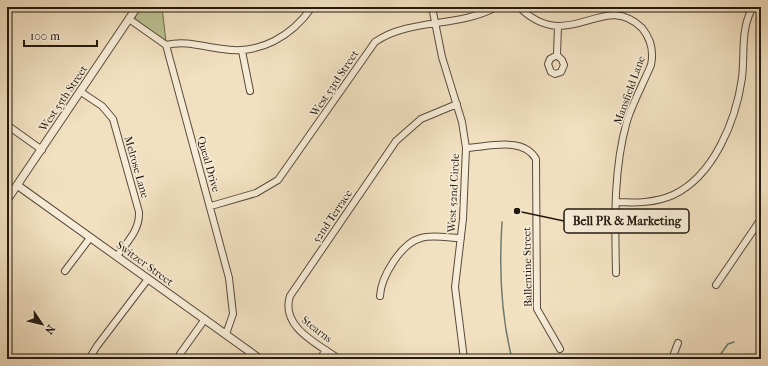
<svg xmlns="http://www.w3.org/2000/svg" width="768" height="366" viewBox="0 0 768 366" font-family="'IM FELL French Canon',serif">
<rect width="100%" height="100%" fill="#f2e1c1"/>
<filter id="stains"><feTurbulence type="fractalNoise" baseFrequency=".005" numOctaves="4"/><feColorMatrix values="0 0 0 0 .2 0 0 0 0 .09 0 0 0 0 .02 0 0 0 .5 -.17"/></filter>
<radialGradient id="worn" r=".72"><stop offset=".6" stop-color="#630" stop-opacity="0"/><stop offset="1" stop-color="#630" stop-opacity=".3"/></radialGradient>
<!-- green -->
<path fill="#bbc292" stroke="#706e51" d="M140,7H162L166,42L135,19V15Z"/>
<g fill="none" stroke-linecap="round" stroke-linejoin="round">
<!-- stream -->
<path stroke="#6c7c6f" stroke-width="1.5" d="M502,222C499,267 501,315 512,359
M717,359L728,344L734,342"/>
<defs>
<path id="minor" d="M432,7L442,57L462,122L466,148L463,219L455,287L464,359
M519,7C529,17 543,25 557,26C590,27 613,0 642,28C651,39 654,51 651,65C643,84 633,102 627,121C613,170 615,223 616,273
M129,19L166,45L229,278L233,314L226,334
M166,45C187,40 203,47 223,49C260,55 292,36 312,7
M242,51L250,91
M557,55L562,60L564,65L561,72L555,74L551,72L548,64L550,59Z
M557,55L558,26
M81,92L102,106L113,119L139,212C140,230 127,242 117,256
M7,125L42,150
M466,148C488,147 523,136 536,159L537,309L560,349
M617,202C636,203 655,203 673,195C714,176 736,120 742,78C745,54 740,29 753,7
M211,206L256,193L278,180L375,42C410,18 458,28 496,7
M65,271L90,238
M716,285L761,219
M380,296C381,277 401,243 421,238C432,234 449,238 461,238
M180,354L205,319
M89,359L97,346L148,279
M320,359L326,350
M339,359C318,344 280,327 290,296L396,141L421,119L457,104
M672,359L678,343"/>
<path id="tertiary" d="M17,185L260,359
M7,200L137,7"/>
</defs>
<!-- minor casing -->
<use href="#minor" stroke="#584b3c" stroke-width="8"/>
<!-- tertiary casing -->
<use href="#tertiary" stroke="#584b3c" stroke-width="9"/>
<!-- minor -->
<use href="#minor" stroke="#f7ecd7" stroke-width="6"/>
<!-- tertiary -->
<use href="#tertiary" stroke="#f7ecd7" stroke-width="7"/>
</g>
<g text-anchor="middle" stroke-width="3" stroke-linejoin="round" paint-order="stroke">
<!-- street labels -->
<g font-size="11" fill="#241910" stroke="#f7ecd7">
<text transform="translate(334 83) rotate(-56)" y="4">West 53rd Street</text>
<text transform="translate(629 90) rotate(-70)" y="4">Mansfield Lane</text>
<text transform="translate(63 98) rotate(-56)" y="4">West 55th Street</text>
<text transform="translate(209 164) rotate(74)" y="4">Queal Drive</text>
<text transform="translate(137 167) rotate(74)" y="4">Melrose Lane</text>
<text transform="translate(453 193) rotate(-87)" y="4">West 52nd Circle</text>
<text transform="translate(332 216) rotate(-56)" y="4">52nd Terrace</text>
<text transform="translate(145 263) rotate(36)" y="4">Switzer Street</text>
<text transform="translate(527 267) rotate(-91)" y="4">Ballentine Street</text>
<text transform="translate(317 329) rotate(38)" y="4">Stearns</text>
</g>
</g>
<!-- callouts -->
<path fill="none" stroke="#241910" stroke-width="1.5" d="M517 211L564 221"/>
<circle fill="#241910" stroke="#f7ecd7" stroke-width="1.5" cx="517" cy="211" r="4"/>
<rect fill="#f7ecd7" stroke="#241910" stroke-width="1.5" x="564" y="209" width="125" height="24" rx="4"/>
<g font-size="12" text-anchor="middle" font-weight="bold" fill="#241910">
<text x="627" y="225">Bell PR &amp; Marketing</text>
</g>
<!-- margin -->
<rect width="768" height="366" fill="none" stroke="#f2e1c1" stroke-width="24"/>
<rect x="8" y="8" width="752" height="350" fill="none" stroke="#241910" stroke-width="2"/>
<rect x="12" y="12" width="744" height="342" fill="none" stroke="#241910"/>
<!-- north arrow -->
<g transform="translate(42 324) rotate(125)" stroke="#f7ecd7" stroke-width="3" paint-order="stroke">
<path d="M0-3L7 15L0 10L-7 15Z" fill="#241910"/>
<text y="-6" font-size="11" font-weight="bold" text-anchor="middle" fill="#241910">N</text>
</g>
<!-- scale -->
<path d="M24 40v6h73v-6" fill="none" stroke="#241910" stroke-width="2"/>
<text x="30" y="40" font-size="12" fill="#241910" stroke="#f7ecd7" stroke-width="3" paint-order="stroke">100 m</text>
<rect width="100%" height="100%" filter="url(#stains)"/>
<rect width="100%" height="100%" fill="url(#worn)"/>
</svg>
